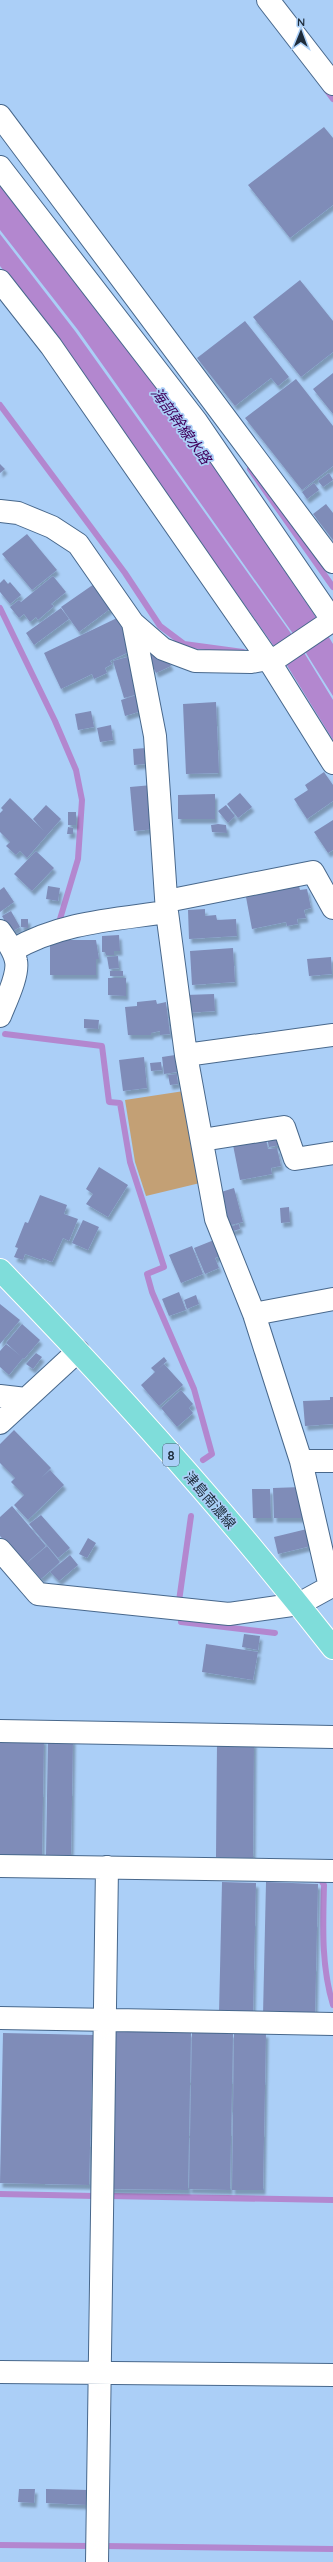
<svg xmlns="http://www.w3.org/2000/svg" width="333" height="2562" viewBox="0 0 333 2562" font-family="Quicksand,'Noto Sans JP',sans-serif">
<defs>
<filter id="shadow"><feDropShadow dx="2.5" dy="4.5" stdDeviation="1" flood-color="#0004"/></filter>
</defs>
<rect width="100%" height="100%" fill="#abcff7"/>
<!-- green -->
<path fill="#c3a075" d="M184,1091L200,1183L146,1196L135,1162L125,1100Z"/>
<!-- water -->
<path fill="#b387cf" d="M0,186L187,427L324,629L333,644V696L301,645L78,330L0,230Z
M0,234L75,331L300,646L333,700V740L283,659L58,341L0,266Z"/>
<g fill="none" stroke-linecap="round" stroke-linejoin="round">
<!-- stream -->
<path stroke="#b387cf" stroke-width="6" d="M325,88L333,99
M0,405L125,573L160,626L184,644L243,652
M250,469L333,587
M0,608L55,721L76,770L82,800L78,859L60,919
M5,1034L102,1046L109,1102L120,1103L130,1162L164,1267L147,1274L152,1292L194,1389L212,1454L203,1460
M179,1601L191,1516
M177,1616H181V1622L275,1633
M317,1880H321L324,1885C323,1926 321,1965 333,2005
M0,2194L95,2196
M109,2196L333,2200
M0,2545L89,2546
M104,2546L333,2549"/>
</g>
<!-- building -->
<path fill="#7f8cb8" filter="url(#shadow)" d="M324,127L333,138V205L290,238L248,185Z
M300,280L333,321V352L301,377L253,317Z
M245,321L289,377L278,386L271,378L235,406L197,358Z
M333,373V414L313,389Z
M296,379L333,426V466L302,490L245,418Z
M0,464L5,469L0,473Z
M329,473L333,480L323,487L318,481Z
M314,483L319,490L307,499L302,492Z
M326,504L333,513V540L313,514Z
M27,534L57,570L32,590L2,554Z
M53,576L66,592L51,604L54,606L38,620L36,617L30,622L24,614L19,618L10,607L19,600L21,602Z
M4,579L8,584L10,582L21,595L10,604L0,592V583Z
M97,582L114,606L79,632L61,607Z
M61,608L69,619L34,645L26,633Z
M117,618L133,650L110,661L112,664L105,668L107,673L94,679L92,674L61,689L44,653Z
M150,652L166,656L171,666L156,673L147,654Z
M131,656L142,693L124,698L113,661Z
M140,694L145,710L125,716L121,700Z
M216,702L219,773L186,774L183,704Z
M91,711L94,727L78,730L75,714Z
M111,725L113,740L100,742L97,728Z
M146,748V764L134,765L133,749Z
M324,772L333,785V801L307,819L294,799L308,790L305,785Z
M152,785L156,829L134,831L130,787Z
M240,793L252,807L238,818L227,804Z
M215,794V819H178V795Z
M10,798L44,831L33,819L46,805L61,819L27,858L20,851L16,855L6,846L10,842L0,832V813L3,810L1,808Z
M226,805L235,816L228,823L218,811Z
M68,812H76V825H68Z
M333,820V850L328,853L314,832Z
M218,824L226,825L227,833L212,832L211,825Z
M68,827L73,828V834H67Z
M36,851L54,868L32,891L14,874Z
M48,886L60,888L58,901L46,899Z
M299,886L300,890L307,889L311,908L304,910L306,918L297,919L298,924L287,926L286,922L252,929L246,897Z
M4,887L14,902L0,912V890Z
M205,909V916L216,915L217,920L236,919L237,936L189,939L188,910Z
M11,911L20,927L11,932L2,916Z
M21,919H28V928L21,927Z
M119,935L120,951H114V955H106L105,952H102V936Z
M50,940H96L99,959H96V975H50Z
M233,948L235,982L192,985L190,951Z
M118,956L119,968L109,969L107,957Z
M331,957L332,974L309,976L307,959Z
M110,971H123V976H110Z
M108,978H126V996L108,995Z
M214,994L215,1011L187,1013L186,995Z
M156,1000L157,1004L166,1002L170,1034L160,1035V1031L151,1033V1035H128L125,1007L137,1006V1002Z
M84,1019L99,1020L98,1029L84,1028Z
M175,1055L177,1072L164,1074L162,1057Z
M144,1057L147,1088L123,1091L119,1060Z
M161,1062L162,1070L151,1071L150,1063Z
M177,1074L178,1084L170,1085L168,1075Z
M279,1136L281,1145L269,1147L267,1138Z
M266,1139L268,1149L277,1148L281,1166L271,1168L272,1174L240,1180L233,1145Z
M99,1167L128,1185L108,1217L86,1204L93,1194L86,1189Z
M234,1188L243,1222L227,1226L218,1193Z
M40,1195L67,1205L64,1214L78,1219L69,1241L63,1238L52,1262L42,1258V1260L25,1254L23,1260L14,1257L18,1248L15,1247L25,1222L28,1223Z
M289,1207L290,1222L281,1223L280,1208Z
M83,1220L99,1227L88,1250L72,1243Z
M239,1224L240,1229L230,1232L229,1227Z
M214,1240L220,1256L215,1258L219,1268L205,1274L194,1248Z
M192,1246L203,1274L181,1283L169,1255Z
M179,1292L186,1310L169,1316L162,1299Z
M196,1295L199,1304L187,1309L184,1300Z
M0,1304L20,1320L0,1344Z
M22,1324L40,1340L24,1359L6,1343Z
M6,1344L23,1358L9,1375L0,1367V1351Z
M36,1353L42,1357L33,1369L26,1364Z
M164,1357L167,1361L157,1370L164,1364L183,1385L159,1406L141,1385L155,1372L151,1368Z
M181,1390L193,1404L189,1408L193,1413L177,1427L161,1408Z
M330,1397H333V1424L305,1426L303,1401L330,1400Z
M14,1430L51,1468L41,1478L50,1470L64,1485L28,1520L14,1505L24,1495L11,1482L15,1478L0,1463V1444Z
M302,1487L303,1518H274L273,1488Z
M252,1489H270L271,1518H253Z
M12,1506L46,1546L25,1564L0,1536V1517Z
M41,1515L70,1548L58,1558L29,1524Z
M307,1529L311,1546L278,1554L274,1537Z
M88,1538L96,1543L87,1558L79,1554Z
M47,1546L60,1562L41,1579L27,1563Z
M70,1555L78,1565L59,1581L50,1572Z
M244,1634L260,1636L258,1650L242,1647Z
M206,1644L258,1652L253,1680L202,1672Z
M0,1738L44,1739L42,1857L0,1856Z
M48,1738L73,1739L71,1855H46Z
M217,1742H254L253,1858L216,1857Z
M222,1882L256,1883L253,2015L219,2014Z
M266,1882L318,1884L315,2016L263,2015Z
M111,2031L191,2032L188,2190L109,2189Z
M192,2032L233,2033L230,2190L189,2189Z
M3,2033L93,2035L89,2185L0,2183Z
M234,2033H266L263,2190H232Z
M19,2489H35L34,2503L18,2502Z
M46,2489L89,2490L88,2505L46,2503Z"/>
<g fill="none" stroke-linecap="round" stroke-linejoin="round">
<defs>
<path id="minor" d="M268,0L333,84
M0,116L333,562
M0,167L196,421L333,621
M0,281L51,346L268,659L333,763
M0,511L18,513L52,527L78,544L133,623L163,649L195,661L251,662L278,657L333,620
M167,901L313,872L333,908
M0,931C6,940 14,950 16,961C19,975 5,1003 0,1016
M13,950C62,922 112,920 167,912
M186,1055L333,1035
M202,1140L284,1127L295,1159L333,1153
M254,1314L333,1299
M0,1396L26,1399L78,1351
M0,1423L26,1399
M301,1461H333
M0,1550L38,1594L229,1614L299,1604L330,1587L301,1461L254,1314L216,1219L186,1055L167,912L155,736L133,623
M0,1731L333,1737
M0,1866L333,1871
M0,2018L333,2024
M0,2372L333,2375
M97,2562L107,1867"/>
<path id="major" d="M0,1270C117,1390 230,1516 333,1648"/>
</defs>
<!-- minor casing -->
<use href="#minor" stroke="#48688c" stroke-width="24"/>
<!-- major casing -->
<use href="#major" stroke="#fff" stroke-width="24"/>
<!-- minor -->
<use href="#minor" stroke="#fff" stroke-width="22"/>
<!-- major -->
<use href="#major" stroke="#7fddda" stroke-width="22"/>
</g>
<g text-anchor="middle" stroke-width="3.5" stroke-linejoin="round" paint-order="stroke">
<!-- shield labels -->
<rect fill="#abcff7" stroke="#485d73" stroke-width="1" x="163" y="1444" width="16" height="22" rx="3"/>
<g font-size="13" font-weight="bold" fill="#1e2c3b">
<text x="171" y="1460">8</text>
</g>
<!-- street labels -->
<g font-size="14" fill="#1e2c3b" stroke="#abcff7">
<text transform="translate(210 1500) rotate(49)" y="5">津島南濃線</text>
</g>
<!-- water labels -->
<g font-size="15" font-style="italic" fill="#40005b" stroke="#abcff7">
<text transform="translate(181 426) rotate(54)" y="5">海部幹線水路</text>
</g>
</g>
<!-- north arrow -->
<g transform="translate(301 32) rotate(1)" stroke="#abcff7" stroke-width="3" paint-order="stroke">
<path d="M0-3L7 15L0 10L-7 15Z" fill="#1e2c3b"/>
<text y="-6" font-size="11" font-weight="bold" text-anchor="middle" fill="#1e2c3b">N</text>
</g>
</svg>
